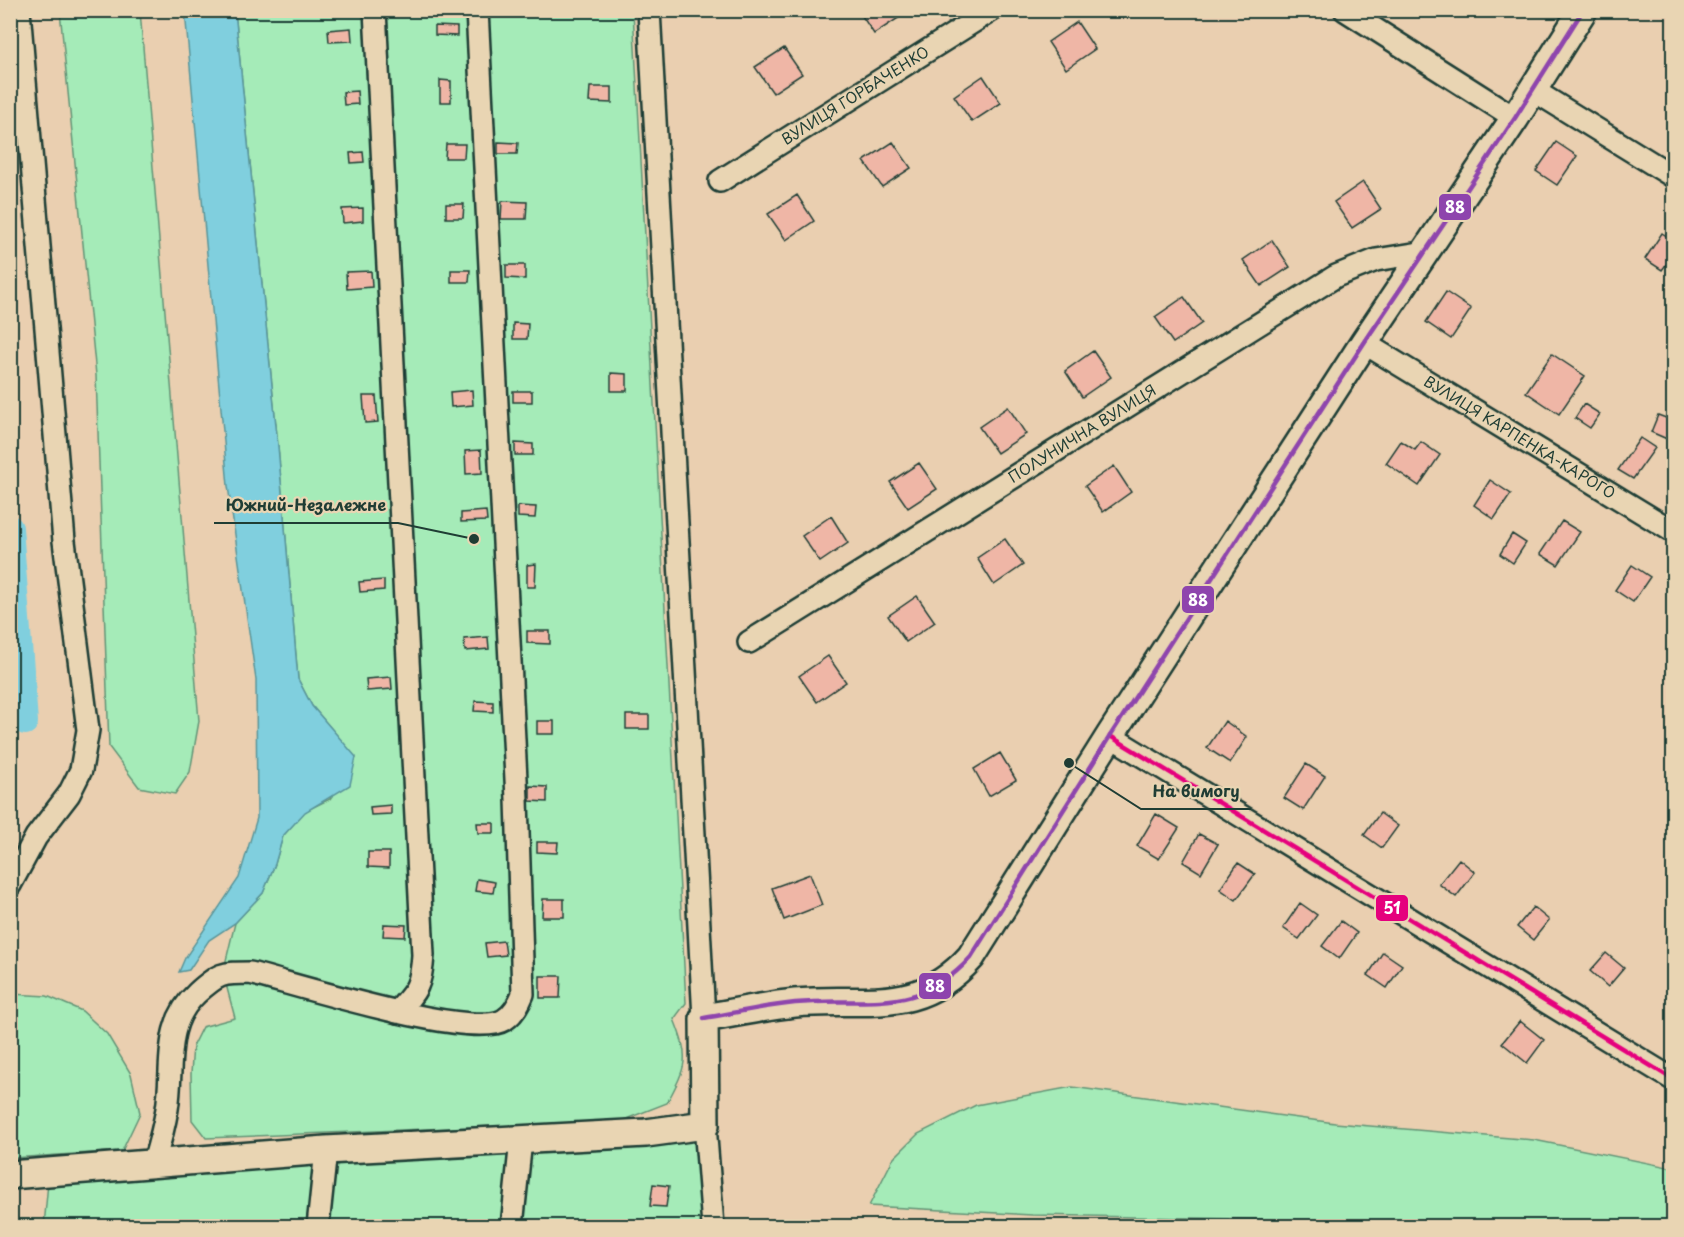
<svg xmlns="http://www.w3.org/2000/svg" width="1684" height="1237" viewBox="0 0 1684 1237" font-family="'Playpen Sans',sans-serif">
<rect width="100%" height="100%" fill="#eacfb0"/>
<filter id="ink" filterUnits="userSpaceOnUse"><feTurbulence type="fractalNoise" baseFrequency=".0167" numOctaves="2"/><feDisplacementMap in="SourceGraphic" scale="12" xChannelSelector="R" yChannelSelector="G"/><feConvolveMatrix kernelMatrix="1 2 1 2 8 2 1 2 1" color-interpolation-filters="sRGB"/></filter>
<g filter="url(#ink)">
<!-- green -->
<path fill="#a5ebb8" stroke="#629476" stroke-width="1.5" d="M60,11H140L199,721L190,772L175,794L139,787L109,747L96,375Z
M235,11H633L686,1003L674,1019C690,1059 687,1065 667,1103L621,1121L206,1138L192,1120L191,1074L193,1045L202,1027L235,1018L223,973L235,923L263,893L275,864L283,836L305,811L330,799L356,758L312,706L298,679L278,446Z
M11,994L47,996L82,1011L107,1034L131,1074L140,1113L122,1151L11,1158Z
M1072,1087L1335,1123L1534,1140L1673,1168V1226H1455L1390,1222L1032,1215L869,1206L893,1159L918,1134L976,1105Z
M696,1100L713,1226H44L49,1172L681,1119L689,1112Z"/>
<!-- water -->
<path fill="#80cfde" stroke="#59959a" stroke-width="1.5" d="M185,11H235L278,446L298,679L312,706L356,757L350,785L305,812L283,836L275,864L263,893L235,923L209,940L189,970L179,972L185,958L239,878L257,818L256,680L228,486Z"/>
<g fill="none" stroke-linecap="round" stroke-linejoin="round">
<!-- canal -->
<path stroke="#80cfde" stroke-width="26" d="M10,528L25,722"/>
</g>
<!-- building -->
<path fill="#efb6a6" stroke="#1f3d34" stroke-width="1.5" d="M858,10H900L903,15L874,34Z
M1077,22L1095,49L1066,69L1048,42Z
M435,26L457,27V36L435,35Z
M351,28L352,41L329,42L328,30Z
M784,48L802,74L773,93L755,67Z
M983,76L1001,103L972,122L954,96Z
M440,80L451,81V102H440Z
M590,87H612V103L589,102Z
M357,91L358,104L344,105L343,92Z
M498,142L518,143L517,154H498Z
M893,142L911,168L882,187L864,161Z
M1556,142L1577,156L1557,185L1536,171Z
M446,144H465L464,158H445Z
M363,152L364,162L351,163L350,153Z
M1363,182L1381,209L1352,228L1334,202Z
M797,195L814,221L786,240L768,214Z
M502,201L527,202L526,219H501Z
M446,204H464L463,218H446Z
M363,208V221L343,223L342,209Z
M1662,233L1674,241V254L1662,270L1645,259Z
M1272,240L1290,267L1261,286L1243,260Z
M506,265H525V279L506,278Z
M451,270H470L469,282H451Z
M371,271L372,287L347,289L346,272Z
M1446,292L1471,309L1451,339L1426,322Z
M1184,297L1202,323L1173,343L1155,317Z
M513,323L528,324L527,339H513Z
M1093,351L1111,377L1082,397L1065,371Z
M1552,354L1585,376L1559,414L1526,392Z
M611,373L627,374V391H611Z
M472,390L473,405L451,407L450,392Z
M513,391H532V402H513Z
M363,396H376L378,422L365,423Z
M1584,404L1600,414L1590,428L1575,418Z
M1008,407L1026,434L997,453L979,427Z
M1658,415L1674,421V442L1651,432Z
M1640,438L1655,448L1633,479L1618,470Z
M1401,441L1415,450L1421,442L1440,455L1419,486L1386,463Z
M515,443L533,444V455H515Z
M481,450L482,473L466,474L465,451Z
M919,463L937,489L908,508L890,482Z
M1114,466L1131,492L1103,512L1085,486Z
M1490,480L1511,494L1494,519L1474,505Z
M518,506L536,507L535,518L518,517Z
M486,511L487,521L461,522V513Z
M831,516L848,543L820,562L802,536Z
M1562,521L1580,532L1558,565L1540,554Z
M1512,534L1526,543L1513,563L1500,554Z
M1005,539L1023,565L994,585L977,558Z
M536,564L535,587H527V565Z
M1632,565L1650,577L1633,602L1615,590Z
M384,580V590L360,592L359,582Z
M917,596L935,622L906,642L888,616Z
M527,631H550V644L527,643Z
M488,637L489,649L465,651L464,639Z
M828,656L846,682L817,702L799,676Z
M391,677L392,689L367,691L366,679Z
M475,701L493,702V712L474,711Z
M626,715H649V729H626Z
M537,721H554V734H537Z
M1225,721L1247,737L1230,763L1207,748Z
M1000,753L1016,780L989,796L974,769Z
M1306,764L1325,776L1303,810L1284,798Z
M530,786L547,787V802L530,801Z
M391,805V814L371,815L370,807Z
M1380,813L1398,826L1382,848L1364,835Z
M1156,814L1179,828L1159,859L1137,846Z
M477,823H494V833H478Z
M1199,834L1218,844L1201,873L1183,862Z
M537,842H558L557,853L537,852Z
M368,852H389V868L368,867Z
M1459,859L1475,872L1456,897L1439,884Z
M1238,863L1255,874L1236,900L1220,889Z
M810,874L822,905L784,920L772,888Z
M477,879L495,882L493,893L475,891Z
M543,899H564V917H542Z
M1300,903L1317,915L1299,939L1283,928Z
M1533,907L1549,920L1533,940L1517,927Z
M1341,921L1357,933L1339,959L1322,946Z
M384,924L406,925L405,937L383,936Z
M504,941L506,955L487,957L485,943Z
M1383,952L1402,965L1387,988L1368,975Z
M1606,953L1624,968L1608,987L1590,971Z
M540,976H561L560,998H540Z
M1520,1021L1544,1040L1527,1063L1502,1043Z
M653,1184L669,1186L666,1207L650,1206Z
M289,1220L307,1221V1226H288Z"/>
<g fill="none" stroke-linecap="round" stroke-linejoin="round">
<defs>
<g id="minor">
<path d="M375,10L423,955C421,986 417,990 397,1012"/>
<path d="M649,10L704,1018"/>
<path d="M1345,10L1515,118"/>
<path d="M1533,90L1674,177"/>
<path id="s1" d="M720,181L992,10"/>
<path id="s2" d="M1364,343L1674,532"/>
<path id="s3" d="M749,642L1336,276L1376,260L1426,252"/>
<path d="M1110,736L1674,1080"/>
<path d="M10,885L36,837L69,794L81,770L88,730L64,541L19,10"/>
<path d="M705,1125L713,1226"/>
<path d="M154,1162C159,1145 164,1127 167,1109C174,1067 162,1025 197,993C219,973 222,973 250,973C294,984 472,1040 504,1020C514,1014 519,1004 523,994L517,799L477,10"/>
<path d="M318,1226L326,1150"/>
<path d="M512,1226L521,1140"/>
</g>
<path id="tertiary" d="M10,1175L326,1150L646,1133L705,1125L704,1018C734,1013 765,1006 795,1003C866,996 916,1018 971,957L1110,736L1364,343L1515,118L1583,10"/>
</defs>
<!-- minor casing -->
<use href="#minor" stroke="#1f3d34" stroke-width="26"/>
<!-- tertiary casing -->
<use href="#tertiary" stroke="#1f3d34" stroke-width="32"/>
<!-- minor -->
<use href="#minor" stroke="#e9d5b3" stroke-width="21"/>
<!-- tertiary -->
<use href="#tertiary" stroke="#e9d5b3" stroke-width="27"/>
<defs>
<path id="bus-1" d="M1110,736L1674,1080"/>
<path id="bus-2" d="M704,1018C734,1013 765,1006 795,1003C866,996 916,1018 971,957L1110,736L1364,343L1515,118L1583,10"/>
</defs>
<!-- bus-1 casing -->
<use href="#bus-1" stroke="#e9d5b3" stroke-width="9"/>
<!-- bus-2 casing -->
<use href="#bus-2" stroke="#e9d5b3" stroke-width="9"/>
<!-- bus-1 -->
<use href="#bus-1" stroke="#e5007d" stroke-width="4.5"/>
<!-- bus-2 -->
<use href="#bus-2" stroke="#8e44ad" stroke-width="4.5"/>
</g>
</g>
<g text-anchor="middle" stroke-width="4.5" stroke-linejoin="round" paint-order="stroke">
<!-- street labels -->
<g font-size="15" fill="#1f3d34" stroke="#e9d5b3">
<text dy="5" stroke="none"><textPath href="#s1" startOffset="160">ВУЛИЦЯ ГОРБАЧЕНКО</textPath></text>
<text dy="5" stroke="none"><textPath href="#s3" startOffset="393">ПОЛУНИЧНА ВУЛИЦЯ</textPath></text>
<text dy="5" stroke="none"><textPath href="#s2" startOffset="182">ВУЛИЦЯ КАРПЕНКА-КАРОГО</textPath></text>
</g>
</g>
<!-- callouts -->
<path fill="none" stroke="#1f3d34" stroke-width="2" d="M474 539L398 523H214M1069 763L1141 809H1251"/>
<g fill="#1f3d34" stroke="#e9d5b3" stroke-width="2">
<circle cx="474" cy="539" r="6"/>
<circle cx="1069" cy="763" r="6"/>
</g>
<g font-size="16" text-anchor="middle" font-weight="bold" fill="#1f3d34" stroke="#e9d5b3" stroke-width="4.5" stroke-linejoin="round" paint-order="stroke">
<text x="306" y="511">Южний-Незалежне</text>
<text x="1196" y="797">На вимогу</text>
</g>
<g stroke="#e9d5b3" stroke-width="2">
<rect x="1438" y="193" width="34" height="28" rx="6" fill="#8e44ad"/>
<rect x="1181" y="585" width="34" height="29" rx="6" fill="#8e44ad"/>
<rect x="1375" y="894" width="34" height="28" rx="6" fill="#e5007d"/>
<rect x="918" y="972" width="34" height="28" rx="6" fill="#8e44ad"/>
</g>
<g font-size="16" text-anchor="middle" font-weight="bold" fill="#fff">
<text x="1455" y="213">88</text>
<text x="1198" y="606">88</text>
<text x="1392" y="914">51</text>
<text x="935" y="992">88</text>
</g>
<!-- margin -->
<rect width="1684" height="1237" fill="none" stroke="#e9d5b3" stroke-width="36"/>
<rect x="18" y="18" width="1648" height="1201" fill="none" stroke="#1f3d34" stroke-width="2" filter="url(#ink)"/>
</svg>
